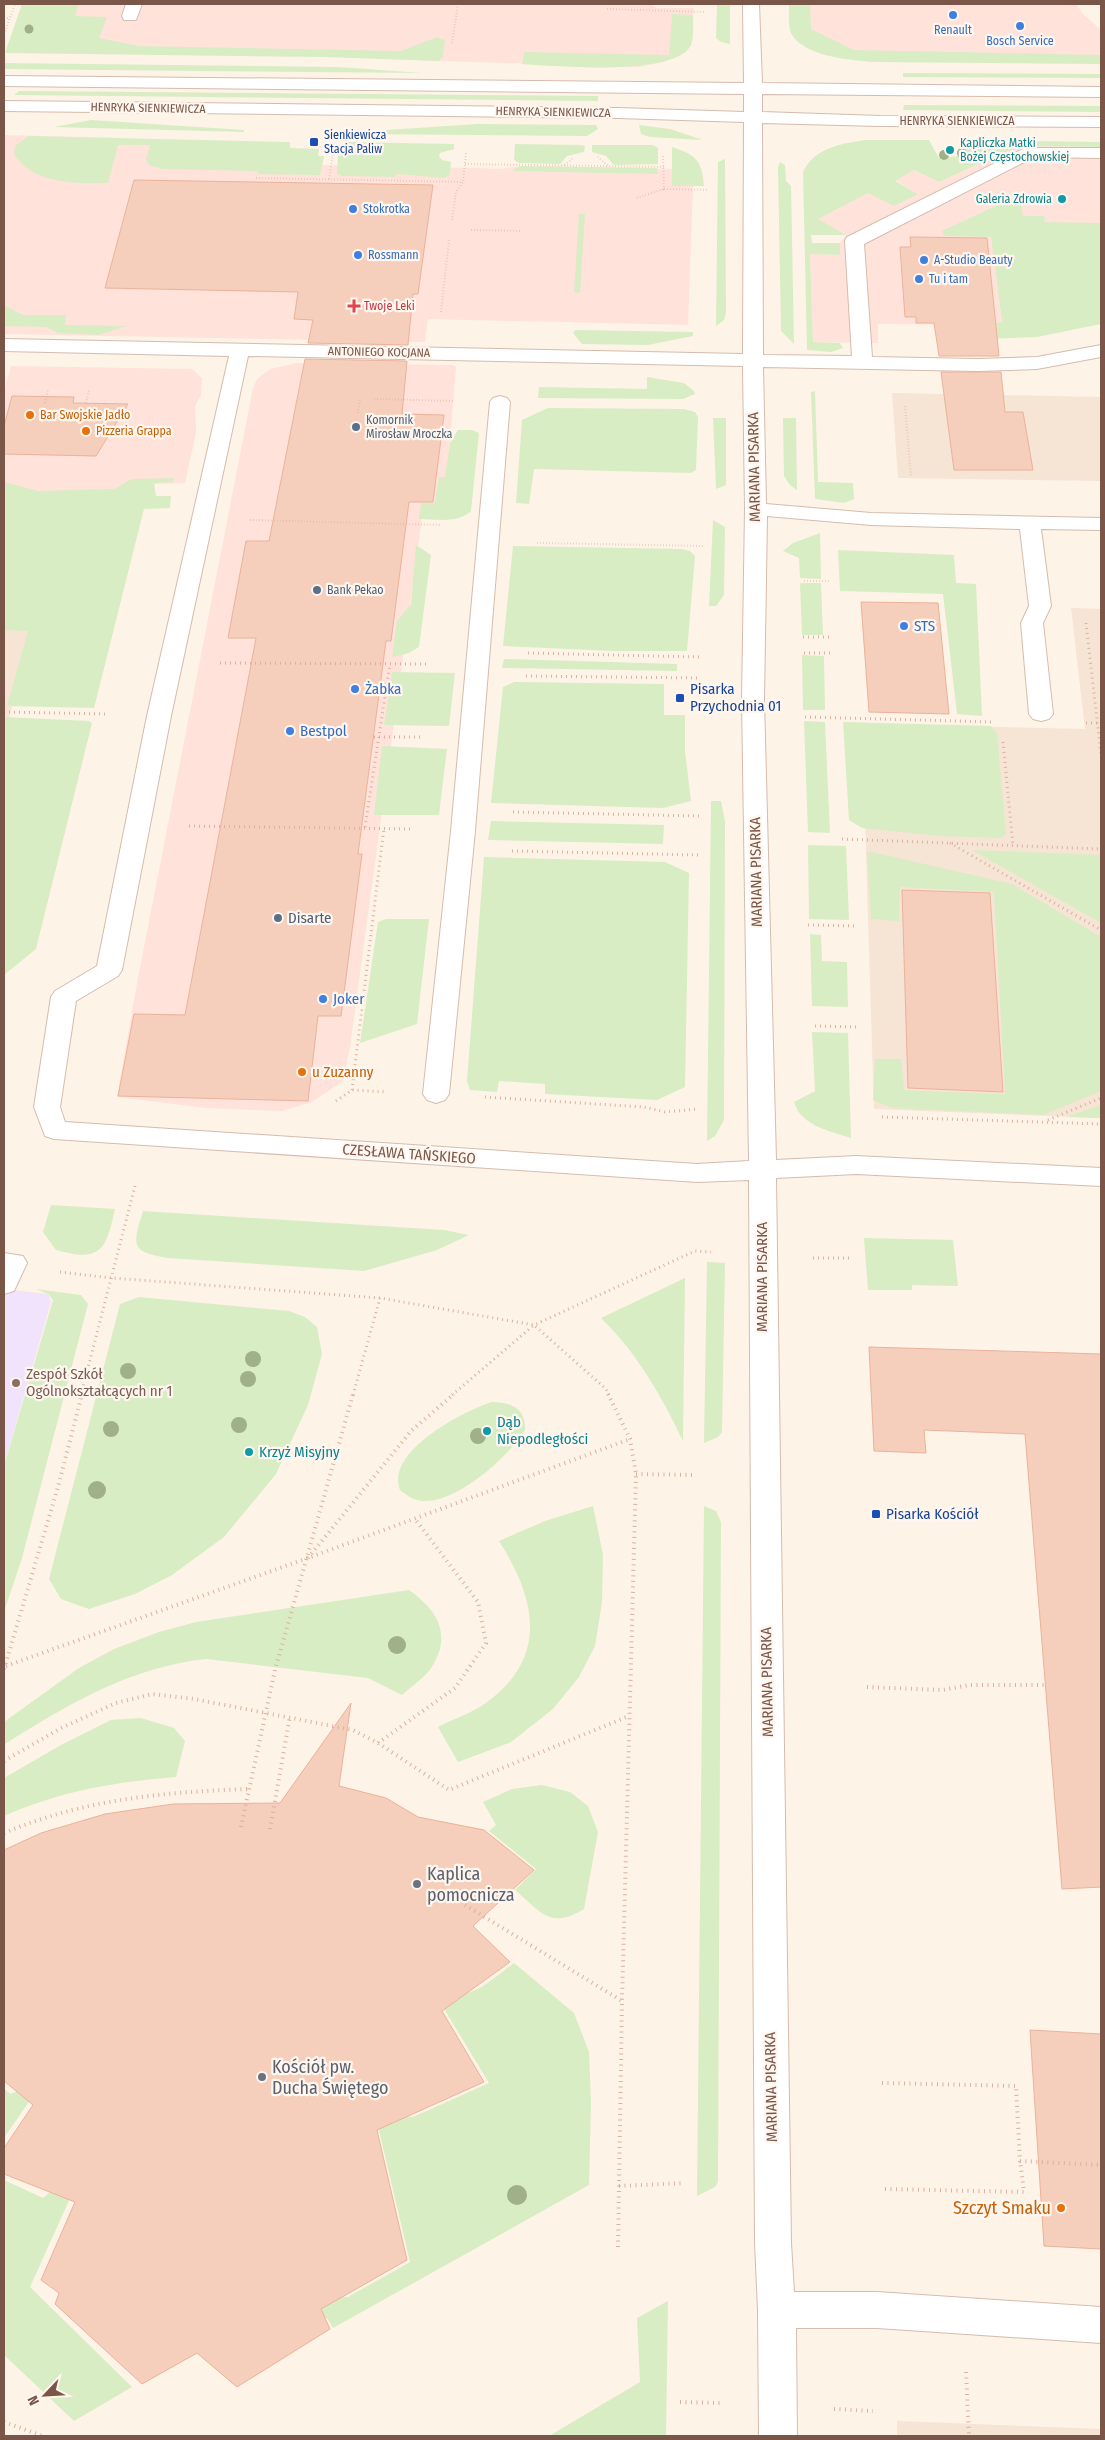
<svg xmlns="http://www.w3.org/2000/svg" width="1105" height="2440" viewBox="0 0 1105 2440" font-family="'Fira Sans Condensed',sans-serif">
<rect width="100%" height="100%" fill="#fef3e7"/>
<!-- residential -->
<path fill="#f6e4d5" d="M892,393L1101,397V481L898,478Z
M1071,608L1101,609V1118L874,1109L862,724L1085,729Z
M4,629H32L4,738Z
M897,2421L1101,2429V2436H897Z"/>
<!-- commercial -->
<path fill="#ffe2da" d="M73,4H651L657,8H694L691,45L685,52L663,62L638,67L438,61L136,46L98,39L68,16Z
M792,4H1076L1083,14L1101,30V57L869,58L795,29Z
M4,135L120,138L118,145H170L166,162L476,168L501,169L520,166L672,169L673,185L693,186L688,325L428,319L425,342L4,334Z
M1030,146L1101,147V223L991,236L1002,322L987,325L878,324V343L813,342L810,254L840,255V243L846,235L817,219L868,193L918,194L895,180L914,170L939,182L1002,153Z
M297,363L453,365L456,367L444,513L422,517L350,1047L343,1081L312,1102L282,1111L206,1108L117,1097L137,983L253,388L257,379L270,369Z
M11,366L192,369L202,378L201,395L195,406L196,433L185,483L154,484L151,496L4,494V391Z"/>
<!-- education -->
<path fill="#f0e3fb" d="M4,1289L48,1294L51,1302L4,1465Z"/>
<!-- green -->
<path fill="#d8edc4" d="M22,4H79L75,16L107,17L99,38L139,46L401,51L437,37L445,40L443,57L439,61L323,57L5,53Z
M717,4H730V44L721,42L716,38Z
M795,4H810L811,29L854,50L1101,55V64L871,62C850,60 802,56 791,33C788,25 789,14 789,5Z
M672,14L693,15C693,23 694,37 691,45C676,77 553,66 522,64L524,52L669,55Z
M4,63L338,67L422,73L4,69Z
M903,73L1101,74V78L903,77Z
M19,91L598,96V101L14,95Z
M904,105L1101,106V112L903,110Z
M91,120L244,130V132L54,127Z
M477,124L596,125L598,129L587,136L358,134L357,132Z
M639,125L670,129L703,140L650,137L641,134Z
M28,136L290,142V148L319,149L318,156H324L320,175L258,174V171L162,169L149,165L146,160L150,145H118L108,183C76,183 33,185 14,154L15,146Z
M865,140H929L939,158L968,155L959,140L1101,142V147L1030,146L1002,153L939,182L914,170L895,181L918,194L894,206L868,193L818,219L846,235H811L812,243H840V255L810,254L813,342L840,343L843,348L831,352L807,350L803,172C814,148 840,144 865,140Z
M347,142L454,144V149L440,153L439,156L442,160L451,162L450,175L444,178L397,174L395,177L343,176L337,174L338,156L343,155Z
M515,144L581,145L585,146L584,152L567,156L560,164L519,163L514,160Z
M592,145H653L658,148V164L614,165L606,156L592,152Z
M672,147C696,155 702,160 704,186H672Z
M725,159L726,313L724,320L716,326L718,162Z
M780,162L785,165L786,181L791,186L794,344L781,331L778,167Z
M520,166L657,168L658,174L512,171Z
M1006,201H1020L1023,216H1044L1045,222L1101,223V324L1037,337L985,339L987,325L1002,322L991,237L944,236L942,231Z
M579,214H585L580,293L574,292Z
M4,305L23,315H66L65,325L126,326L98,335L58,333L46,327L4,326Z
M575,330L693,332V336L648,345L582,344L573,333Z
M647,377L684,383L694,391L695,394L683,399L538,398L539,387L647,389Z
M815,391L818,482L853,483L854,499L844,503L815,499L811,392Z
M548,408L684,409L695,412L698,417L696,470L691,473L534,469L529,504L516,503L522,420Z
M713,418H726V485L716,489Z
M783,418H796L797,490L790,485L784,476Z
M458,430H472L479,433L471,511C457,524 437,519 419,519L421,503H435L439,477H445L450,443Z
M174,478L173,482L154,483L156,496H171L170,508L144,509L94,708L7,706L28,631L4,630V482L38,491L114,489L132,479Z
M713,520L725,527L724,595L716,606H709Z
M820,533L821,579L800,578L799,558L783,551L793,543Z
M416,545L431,555L419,647L409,653L392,657L397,621L411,604Z
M513,546L681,549L690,551L695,556L687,651H613L503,646Z
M838,550L954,555L956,583L976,584L982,716L957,714L943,594L840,591Z
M800,583H821L823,635H802Z
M802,655L824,656L825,710H803Z
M504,659L677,664V671L502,668Z
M392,672L455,673L449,726L384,725Z
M514,682L664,684V715H685V751L691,801L663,808L491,803L503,687Z
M4,717L89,721L92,723L36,949L4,975Z
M804,721L825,722L830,833L808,832Z
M843,722L991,726L997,734L1006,834L1001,838L940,836L862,828L849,820Z
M382,746L447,749L439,815H374Z
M711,801H721L725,821L724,1120L715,1136L707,1141Z
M491,821L664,825L663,844L488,840Z
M808,845L846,846L849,920L809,919Z
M972,850L1101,855V923Z
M867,851L1012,884L1101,937V1091L1043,1115L892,1108L873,1100L875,1059H901L904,1090L1005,1094L994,892L900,887L899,921L871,919Z
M484,857L665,862L689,873L685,1087L657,1100L545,1094V1084L499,1081L497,1092L470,1090L467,1081Z
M386,919H429L417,1024L360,1043L378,922Z
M810,934L821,935L822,961L847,962L848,1007L812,1006Z
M812,1032L848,1033L851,1138C830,1131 801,1126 794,1102L815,1091Z
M1101,1105V1118L1068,1117L1069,1116Z
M51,1205L115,1209C106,1249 102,1263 56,1250L43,1232Z
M143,1211L444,1230L469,1235L437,1250L364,1271L168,1258C129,1252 133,1245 143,1211Z
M864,1238L953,1240L958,1286L912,1285V1290H868Z
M707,1262L725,1263L722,1432L718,1437L704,1443Z
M685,1278L683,1441C661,1395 637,1353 601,1318Z
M36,1289L81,1295L88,1304L22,1558L4,1612V1466L53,1300L48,1294Z
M139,1297L289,1311L305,1317L317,1327L322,1354L308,1405L276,1474L224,1537L172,1575L135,1594L89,1609L61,1599L49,1579L120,1304Z
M492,1402C512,1402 526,1409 525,1430C509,1457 450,1509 417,1500C410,1498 405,1494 400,1490C385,1452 463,1411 492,1402Z
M593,1506L603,1555L602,1602L595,1646L579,1677L553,1709L511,1742L458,1762L438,1727C453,1719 472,1713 486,1703C549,1657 536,1599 499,1541L545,1521Z
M704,1506L716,1511L721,1522L718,2182L715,2187L697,2196Z
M409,1590C436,1609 452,1633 433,1665C427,1676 412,1686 402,1695L368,1678L206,1659C131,1667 68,1704 5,1744L4,1722L79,1668L114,1649L159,1632L196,1622Z
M141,1718L174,1728L185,1741L176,1777C114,1782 61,1791 4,1816V1778L61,1745L111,1720Z
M542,1785L570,1792L588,1806L598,1832L584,1909C550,1930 541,1912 515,1890L536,1869L489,1831L496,1825L483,1802L512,1789Z
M514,1963L574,2013L589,2052L591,2103L589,2185L333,2328L327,2318L319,2322L321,2285L332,2296L348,2297L410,2262L373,2105L394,2114L413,2117L489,2083L435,1994C477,1998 482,1986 514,1963Z
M39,2081L41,2084L4,2138V2089L11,2094Z
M71,2173L80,2176L30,2287L132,2387L74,2421L4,2355V2180L43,2198Z
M668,2301L666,2436H549L640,2382L637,2318Z"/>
<!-- building -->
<path fill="#f6cebc" stroke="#eab29b" d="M134,180L433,185L418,294H413L408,345L308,343L313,320L294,319L298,292L105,288Z
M910,237L987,238L999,356H939L934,323H916V317H905L900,247H911Z
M305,359L407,361L402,414L444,415L433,502H409L391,641H386L358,854H362L341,1016H318L308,1101L118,1096L134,1014L185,1015L256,638H228L246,541H269Z
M941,372H1001L1005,412H1023L1033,470H954Z
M12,396L74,397L73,403L128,404L96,456L4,454V426Z
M861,602L938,603L949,714L869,712Z
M902,890L990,893L1003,1092L908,1088Z
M869,1347L1101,1354V1887L1062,1889L1025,1434L924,1430L926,1453L874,1451Z
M351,1703L339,1786L386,1798L418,1817L484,1830L534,1870L473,1926L510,1962L442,2011L484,2082L377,2130L407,2260L321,2309L330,2329L237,2387L197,2353L142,2384L55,2304L59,2293L41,2280L75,2202L4,2174V2148L33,2105L4,2081V1850L41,1833L105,1814L173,1804L280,1803Z
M1030,2030L1101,2034V2249L1044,2246Z"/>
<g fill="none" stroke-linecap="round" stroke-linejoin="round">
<defs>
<path id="minor" d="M126,4H142L136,20H124L122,16Z
M743,4H759L762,83L1101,87V97L762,94V112L880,116L1101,117V127L880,126L762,123L763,355L852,356L845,241L847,237L1025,148H1101V158L1034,157L864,244L872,357L978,359L1037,357L1101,345V357L1037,369L978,371L763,367L766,504L871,513L1101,518V530L1041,529L1051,606L1043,623L1053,714L1049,719L1041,721L1033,719L1029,714L1021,623L1029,606L1020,529L871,525L767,516L764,700L776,1160L856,1156L1101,1168V1186L856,1174L776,1178L791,2243L794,2292H877L1101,2307V2343L877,2328H796L797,2436H759L758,2310L755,2243L749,1180L697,1182L54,1139L45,1136L34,1107L51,997L55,991L97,966L147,716L229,356L4,351V339L743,354L744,122L618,118L4,111V101L618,108L744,112V94L4,86V76L744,83ZM248,356L743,366L745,509L742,700L749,1161L697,1164L65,1122L60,1107L76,1001L118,976L122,970L171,716Z
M500,396L507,398L510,402L475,831L449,1094L445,1100L436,1103L427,1100L423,1094L451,831L490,402L493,398Z
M4,1253L23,1256L27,1263L14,1291L4,1294Z"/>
</defs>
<!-- minor casing -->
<use href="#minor" stroke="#d4bcae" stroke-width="2"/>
<!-- path-far2 -->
<path stroke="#dbb19f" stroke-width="2" stroke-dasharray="0.5 2.5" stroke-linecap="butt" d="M607,9L705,12
M4,18H10
M4,34L15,4
M452,43L458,4
M663,156L664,189L707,190
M598,157L608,166
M465,164L664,167
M565,165L574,157
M256,178L463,182
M329,179L333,153
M637,198L664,189
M452,220L456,192L463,182L466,153
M471,230L521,231
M441,312L449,240
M374,399L453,401
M45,403L48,389
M86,403L89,390
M905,406L911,477
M358,413L360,399
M250,520L442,525
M537,543L703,546
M804,581H829"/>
<!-- path-far1 -->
<path stroke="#dbb19f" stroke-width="3" stroke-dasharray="1 4" stroke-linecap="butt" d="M1086,623L1101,754
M803,637H832
M528,653L700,657
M804,653H833
M220,663L429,664
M526,676L700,678
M4,712L108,714
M805,717L994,722
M1086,723H1097
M374,737H423
M1003,742L1013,846
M513,812L700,816
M189,826L413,829
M365,827L390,664
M842,839L1101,849
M950,843L1101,930
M512,851L699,855
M808,925L857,926
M815,1026L860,1027
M352,1090L384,828
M485,1097L644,1107L665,1112L698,1109
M336,1101L352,1090L387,1092
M882,1117L1101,1124
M1048,1120L1101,1098
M813,1258H853
M60,1272L112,1278L380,1298L534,1325L695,1251L711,1252
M81,1395L136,1182
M353,1395L380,1298
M452,1395L534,1325L606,1389L609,1395"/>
<!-- path -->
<path stroke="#dbb19f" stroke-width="4" stroke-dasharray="1 4.5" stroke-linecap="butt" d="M608,1394L630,1439L636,1474L622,2001
M636,1474L693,1475
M308,1558L411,1431L454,1394
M6,1666L308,1558L630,1439
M4,1669L58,1487L82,1394
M867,1687L942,1690L970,1685H1044
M378,1743L455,1688L486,1643L478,1602L415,1519
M4,1761L61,1728L116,1703L152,1694L194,1699L353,1730L378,1743L449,1790L629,1716
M241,1827L275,1670L353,1394
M270,1829L290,1716
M4,1833C85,1799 163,1792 250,1789
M465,1905L622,2001L618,2247
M882,2083L1016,2086L1020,2161L1101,2165
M619,2186L684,2183
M885,2189L1024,2192L1020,2161
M966,2372L969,2436
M680,2402L722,2403
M834,2409L873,2411
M4,2422L43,2436"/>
<!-- minor -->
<use href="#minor" fill="#fff" fill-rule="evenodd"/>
</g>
<!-- trees -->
<g fill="#a0b089">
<circle cx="29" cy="29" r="4.5"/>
<circle cx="962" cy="153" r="5"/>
<circle cx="944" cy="155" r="5"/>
<circle cx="253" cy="1359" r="8"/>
<circle cx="128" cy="1371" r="8"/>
<circle cx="248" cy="1379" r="8"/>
<circle cx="239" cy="1425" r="8"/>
<circle cx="111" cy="1429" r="8"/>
<circle cx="478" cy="1436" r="8"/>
<circle cx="97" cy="1490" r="9"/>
<circle cx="397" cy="1645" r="9"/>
<circle cx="517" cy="2195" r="10"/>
</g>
<!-- markers -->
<g fill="#3f7fe0" stroke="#fff7ef" stroke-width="2">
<circle cx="953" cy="15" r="5"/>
<circle cx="1020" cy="26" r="5"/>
<circle cx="353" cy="209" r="5"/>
<circle cx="358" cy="255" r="5"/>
<circle cx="924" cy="260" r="5"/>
<circle cx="919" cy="279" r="5"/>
<circle cx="904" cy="626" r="5"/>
<circle cx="355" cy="689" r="5"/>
<circle cx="290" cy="731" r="5"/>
<circle cx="323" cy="999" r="5"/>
</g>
<g fill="#1a4fb4" stroke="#fff7ef" stroke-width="2">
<rect x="309" y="137" width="10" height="10" rx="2.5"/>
<rect x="675" y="693" width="10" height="10" rx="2.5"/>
<rect x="871" y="1509" width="10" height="10" rx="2.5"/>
</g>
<g fill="#0f9aa8" stroke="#fff7ef" stroke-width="2">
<circle cx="950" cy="150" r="5"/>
<circle cx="1062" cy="199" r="5"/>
<circle cx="487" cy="1431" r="5"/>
<circle cx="249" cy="1452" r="5"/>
</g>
<path fill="#e0444e" stroke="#fff7ef" stroke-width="2" d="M351.5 298.5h5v5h5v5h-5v5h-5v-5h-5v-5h5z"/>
<g fill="#e8710a" stroke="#fff7ef" stroke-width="2">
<circle cx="30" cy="415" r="5"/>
<circle cx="86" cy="431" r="5"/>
<circle cx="302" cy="1072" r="5"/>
<circle cx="1061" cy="2208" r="5"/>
</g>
<g fill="#5c6f8a" stroke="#fff7ef" stroke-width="2">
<circle cx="356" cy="427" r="5"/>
<circle cx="317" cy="590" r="5"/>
<circle cx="278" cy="918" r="5"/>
</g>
<circle fill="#8d6e63" stroke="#fff7ef" stroke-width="2" cx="16" cy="1383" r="5"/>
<g fill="#6b7280" stroke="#fff7ef" stroke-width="2">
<circle cx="417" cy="1884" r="5"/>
<circle cx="262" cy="2077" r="5"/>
</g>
<g text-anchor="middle" stroke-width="4.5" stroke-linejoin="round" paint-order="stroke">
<!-- far-shop labels -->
<g font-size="12" fill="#366cbe" stroke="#fff7ef" text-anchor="start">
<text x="953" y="34" text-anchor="middle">Renault</text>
<text x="1020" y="45" text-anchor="middle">Bosch Service</text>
<text x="363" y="213">Stokrotka</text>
<text x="368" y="259">Rossmann</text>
<text x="934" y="264">A-Studio Beauty</text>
<text x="929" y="283">Tu i tam</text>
</g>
<!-- far-street labels -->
<g font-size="12" fill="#7a5649" stroke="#fff7ef">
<text transform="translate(148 108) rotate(1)" y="4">HENRYKA SIENKIEWICZA</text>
<text transform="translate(553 112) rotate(1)" y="4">HENRYKA SIENKIEWICZA</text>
<text x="957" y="125">HENRYKA SIENKIEWICZA</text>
<text transform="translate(379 352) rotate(1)" y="4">ANTONIEGO KOCJANA</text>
</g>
<!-- far-transit labels -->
<g font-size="12" fill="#164399" stroke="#fff7ef" text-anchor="start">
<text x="324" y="139">Sienkiewicza<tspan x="324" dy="14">Stacja Paliw</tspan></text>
</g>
<!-- far-culture labels -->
<g font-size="12" fill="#0d838f" stroke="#fff7ef" text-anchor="start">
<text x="960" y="147">Kapliczka Matki<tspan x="960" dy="14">Bożej Częstochowskiej</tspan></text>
<text x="1052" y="203" text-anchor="end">Galeria Zdrowia</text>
</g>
<!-- far-health labels -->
<g font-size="12" fill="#be3a42" stroke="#fff7ef" text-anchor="start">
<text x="364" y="310">Twoje Leki</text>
</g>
<!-- far-food labels -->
<g font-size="12" fill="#c56008" stroke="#fff7ef" text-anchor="start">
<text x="40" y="419">Bar Swojskie Jadło</text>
<text x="96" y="435">Pizzeria Grappa</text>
</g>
<!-- far-service labels -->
<g font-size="12" fill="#4e5e75" stroke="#fff7ef" text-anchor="start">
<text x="366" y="424">Komornik<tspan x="366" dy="14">Mirosław Mroczka</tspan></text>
<text x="327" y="594">Bank Pekao</text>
</g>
<!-- street labels -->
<g font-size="15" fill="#7a5649" stroke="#fff7ef">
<text transform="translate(754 467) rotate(-91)" y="5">MARIANA PISARKA</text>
<text transform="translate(756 872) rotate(-91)" y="5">MARIANA PISARKA</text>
<text transform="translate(409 1154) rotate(4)" y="5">CZESŁAWA TAŃSKIEGO</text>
<text transform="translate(762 1277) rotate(-90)" y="5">MARIANA PISARKA</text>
<text transform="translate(767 1682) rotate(-91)" y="5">MARIANA PISARKA</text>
<text transform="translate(771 2087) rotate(-91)" y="5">MARIANA PISARKA</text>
</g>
<!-- shop labels -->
<g font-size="15" fill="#366cbe" stroke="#fff7ef" text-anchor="start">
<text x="914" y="631">STS</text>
<text x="365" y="694">Żabka</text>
<text x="300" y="736">Bestpol</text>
<text x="333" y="1004">Joker</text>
</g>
<!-- transit labels -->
<g font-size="15" fill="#164399" stroke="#fff7ef" text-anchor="start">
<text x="690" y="694">Pisarka<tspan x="690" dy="17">Przychodnia 01</tspan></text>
<text x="886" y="1519">Pisarka Kościół</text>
</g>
<!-- service labels -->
<g font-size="15" fill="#4e5e75" stroke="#fff7ef" text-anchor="start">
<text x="288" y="923">Disarte</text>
</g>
<!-- food labels -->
<g font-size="15" fill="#c56008" stroke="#fff7ef" text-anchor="start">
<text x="312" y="1077">u Zuzanny</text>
</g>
<!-- education labels -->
<g font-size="15" fill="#785e54" stroke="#fff7ef" text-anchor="start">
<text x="26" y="1379">Zespół Szkół<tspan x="26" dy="17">Ogólnokształcących nr 1</tspan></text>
</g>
<!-- culture labels -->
<g font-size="15" fill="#0d838f" stroke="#fff7ef" text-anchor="start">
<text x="497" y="1427">Dąb<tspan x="497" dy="17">Niepodległości</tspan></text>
<text x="259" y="1457">Krzyż Misyjny</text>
</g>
<!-- near-worship labels -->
<g font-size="18" fill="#5b616d" stroke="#fff7ef" text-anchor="start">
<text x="427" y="1880">Kaplica<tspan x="427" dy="21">pomocnicza</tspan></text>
<text x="272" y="2073">Kościół pw.<tspan x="272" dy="21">Ducha Świętego</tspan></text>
</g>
<!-- near-food labels -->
<g font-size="18" fill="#c56008" stroke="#fff7ef" text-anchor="end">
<text x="1051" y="2214">Szczyt Smaku</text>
</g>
</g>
<!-- border -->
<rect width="1105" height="2440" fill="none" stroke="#7a5649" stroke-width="10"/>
<!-- north arrow -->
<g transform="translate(45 2395) rotate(245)" stroke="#fff7ef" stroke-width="4" paint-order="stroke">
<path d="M0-4L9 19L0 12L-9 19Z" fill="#7a5649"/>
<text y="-8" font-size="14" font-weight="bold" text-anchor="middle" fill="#7a5649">N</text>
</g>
</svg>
